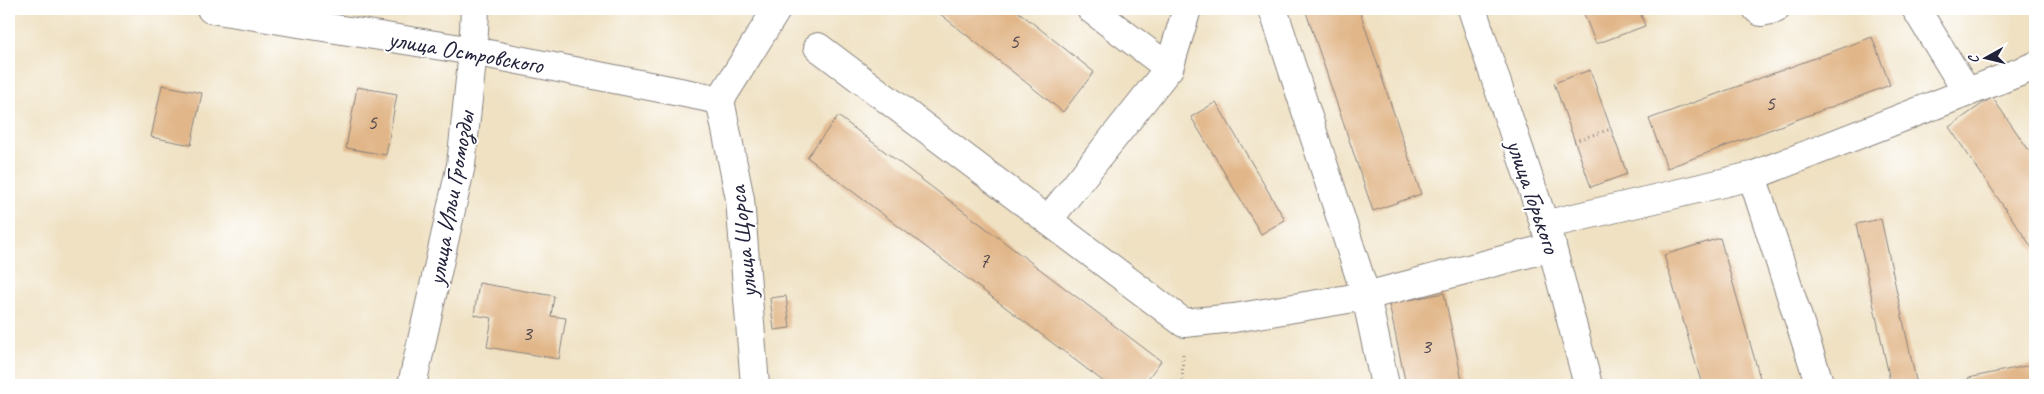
<svg xmlns="http://www.w3.org/2000/svg" width="2044" height="394" viewBox="0 0 2044 394" font-family="Caveat,sans-serif">
<rect width="100%" height="100%" fill="#fff"/>
<filter id="ink" filterUnits="userSpaceOnUse"><feTurbulence type="fractalNoise" baseFrequency=".02" numOctaves="2"/><feDisplacementMap in="SourceGraphic" scale="10" xChannelSelector="R" yChannelSelector="G"/><feConvolveMatrix kernelMatrix="1 2 1 2 8 2 1 2 1" color-interpolation-filters="sRGB"/></filter>
<filter id="wash" filterUnits="userSpaceOnUse"><feTurbulence type="fractalNoise" baseFrequency=".0096" numOctaves="4" result="noise"/><feDisplacementMap in="SourceGraphic" scale="20" xChannelSelector="R" yChannelSelector="G"/><feGaussianBlur stdDeviation="1.12" result="paint"/><feColorMatrix in="noise" values="0 0 0 0 0 0 0 0 0 0 0 0 0 0 0 0 0 1.4 0 .05"/><feComposite in="paint" operator="in"/></filter>
<g filter="url(#wash)">
<rect width="100%" height="100%" fill="#efe1c2"/>
<g id="blocks">
<!-- building -->
<path fill="#e1b688" d="M934,9H1015L1094,72L1063,112Z
M1305,9H1359L1421,194L1373,211Z
M1582,9H1639L1645,26L1596,44Z
M1872,37L1890,85L1667,168L1649,119Z
M1590,70L1627,174L1591,187L1554,83Z
M162,85L202,93L191,145L151,137Z
M357,87L397,94L386,155L346,148Z
M1992,97L2035,159V252L1949,127Z
M1216,102L1285,220L1261,234L1191,117Z
M838,116L1161,361L1143,385H1108L807,157Z
M1881,219L1917,385H1891L1856,224Z
M1720,238L1762,385H1702L1664,255Z
M479,283L554,296L551,316L566,318L559,359L487,347L492,318L474,315Z
M1444,293L1463,385H1406L1389,304Z
M786,296L790,328L774,330L770,298Z
M2035,364V385H1969L1968,378Z"/>
</g>
</g>
<g filter="url(#ink)">
<use href="#blocks" fill-opacity="0" stroke="#88827e" stroke-width="1"/>
<g fill="none" stroke-linecap="round" stroke-linejoin="round">
<defs>
<path id="minor" d="M211,9L473,51L720,100
M1757,9L1761,12L1775,9
M1916,9L1967,92
M818,47L1184,323L1234,318L1366,296L1273,9
M1169,68L1187,9
M720,100L740,199L755,385
M720,100L777,9
M1752,176L2035,66
M1048,220L1169,68L1091,9
M1544,225L1752,176L1820,385
M412,385L461,165L473,51L475,9
M1385,385L1366,296L1552,247"/>
<path id="major" d="M1472,9L1552,247L1588,385"/>
</defs>
<!-- minor casing -->
<use href="#minor" stroke="#88827e" stroke-width="30"/>
<!-- major casing -->
<use href="#major" stroke="#88827e" stroke-width="30"/>
<!-- path -->
<path stroke="#88827e" stroke-width="3" stroke-dasharray="1 4" stroke-linecap="butt" d="M1574,141L1611,129
M1182,385L1183,351"/>
<!-- minor -->
<use href="#minor" stroke="#fff" stroke-width="28"/>
<!-- major -->
<use href="#major" stroke="#fff" stroke-width="28"/>
</g>
</g>
<g text-anchor="middle" stroke-width="4" stroke-linejoin="round" paint-order="stroke">
<!-- number labels -->
<g font-size="22" fill="#52474e">
<text x="1014" y="48">5</text>
<text x="1770" y="110">5</text>
<text x="372" y="129">5</text>
<text x="984" y="267">7</text>
<text x="527" y="340">3</text>
<text x="1426" y="353">3</text>
</g>
<!-- street labels -->
<g font-size="25" fill="#22223b" stroke="#fff">
<text transform="translate(466 51) rotate(10)" y="9">улица Островского</text>
<text transform="translate(1534 196) rotate(71)" y="9">улица Горького</text>
<text transform="translate(450 198) rotate(-80)" y="9">улица Ильи Громозды</text>
<text transform="translate(742 242) rotate(-96)" y="9">улица Щорса</text>
</g>
</g>
<!-- margin -->
<rect width="2044" height="394" fill="none" stroke="#fff" stroke-width="30"/>
<!-- north arrow -->
<g transform="translate(1986 58) rotate(262)" stroke="#ffffff" stroke-width="4" paint-order="stroke">
<path d="M0-4L9 19L0 12L-9 19Z" fill="#22223b"/>
<text y="-8" font-size="14" font-weight="bold" text-anchor="middle" fill="#22223b">С</text>
</g>
</svg>
